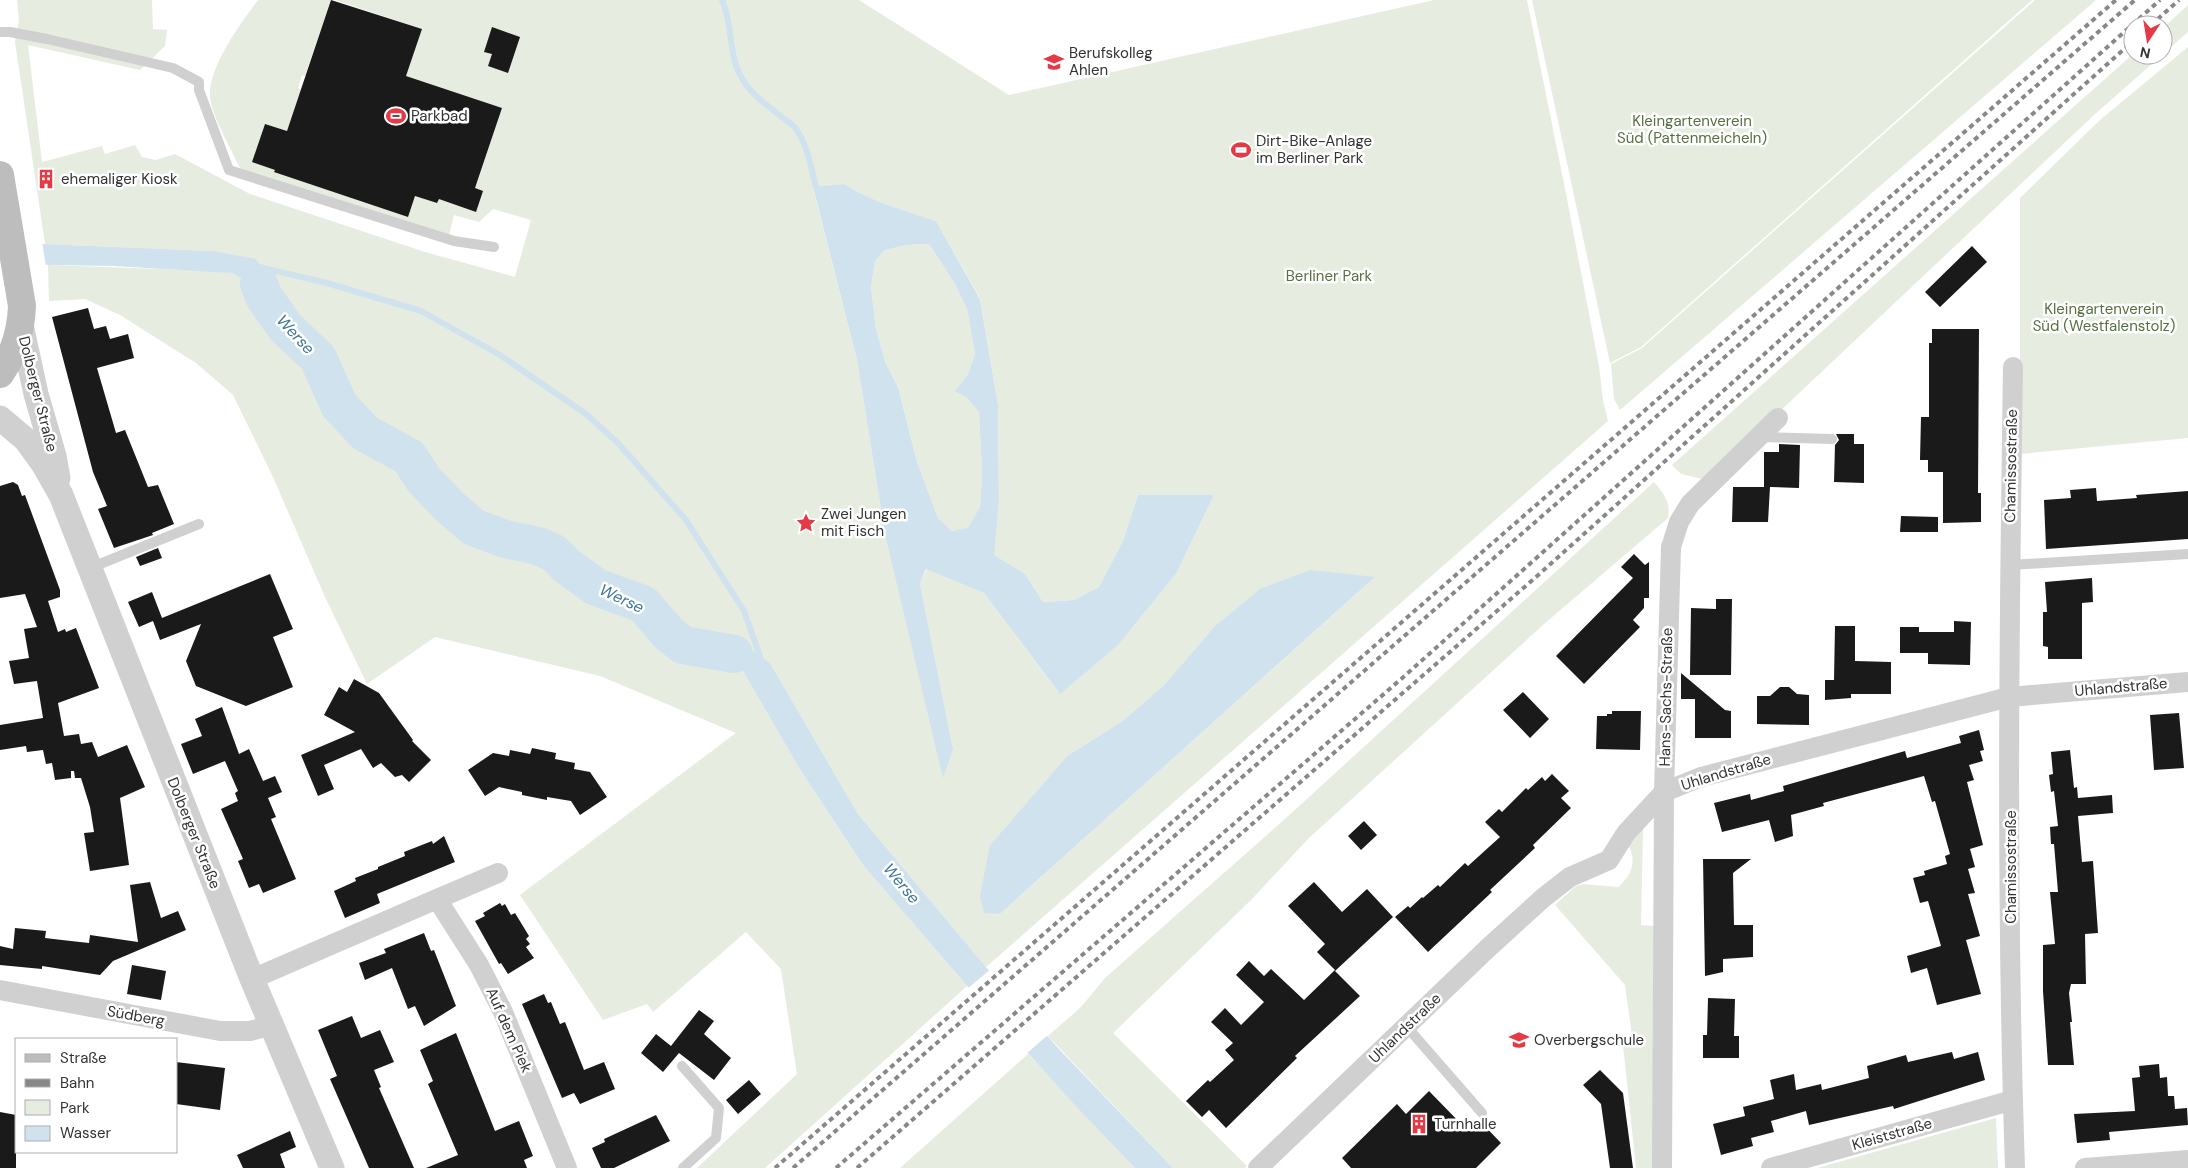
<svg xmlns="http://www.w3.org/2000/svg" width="2188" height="1168" viewBox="0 0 2188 1168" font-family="'DM Sans',sans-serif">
<rect width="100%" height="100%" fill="#fff"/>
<!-- green -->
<path fill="#e6ecdf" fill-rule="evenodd" d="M17,0H152L153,29L167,30L165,46L140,70L28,45L42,162L102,146L105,154L135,145L142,157L156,160L175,154L250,194L425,252L515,277L531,220L493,209L479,222L454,215L449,235L241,170C232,151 215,121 211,103C203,73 241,23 258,0H331L305,76L302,75L298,88L301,90L287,131L265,124L252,162L408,217L415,196L437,203L447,174L477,183L502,108L406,76L422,29L335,0H859L1009,95L1434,0H1527L1566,194L1599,366L1603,401L1608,421L986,967L858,814L770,663L685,645L732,660L740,666L799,768L863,865L967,986L765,1168H697L797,1074L781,969L746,932L653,1012L647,1004L603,1020L520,895L736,733L600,676L435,637L367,684L325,597L273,477L233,395L196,363L120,315L85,299L49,301L48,265L216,271L232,273L241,278L259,301L285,327L267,276L213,251L45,244L15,42L19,20ZM844,184C872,202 904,210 936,221L980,298L998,405L999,501L993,555L1025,574L1043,602L1074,600L1099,587L1123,541L1138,495H1214L1176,574L1118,645L1059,693L984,593L927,569L920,584L953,749L885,534L857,360L813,188ZM1374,577V578L1000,914L990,845L1067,756L1124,720L1165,684L1214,627Z
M1532,0H2032L1641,347L1610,363Z
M2035,0H2096L1620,410L1614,399L1611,364L1642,348Z
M2188,5V32L2163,54V28Z
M2188,47V438L2020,454V198L2100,120Z
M2133,54L2162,55L2094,115L1707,480L1681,474L1672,465Z
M929,244L955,284L967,309L975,354L968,374L956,390L966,397L979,412L982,474L980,507L968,529L952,531L938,518L917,462L898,387L885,361L876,329L871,287L875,261L885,250L907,245Z
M1654,482C1664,494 1671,502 1668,518L1544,624L1309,838L1250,901L1113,1033L1247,1166L1245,1168H1173L1048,1036L1081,1007L1105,978L1286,818Z
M1643,828L1641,925L1654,926V1168H1636L1623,1045L1632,1036L1625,985L1555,905L1576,886L1583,884L1618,887C1633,875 1638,858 1626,842Z
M1028,1054L1135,1168H900Z
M1996,1118L1998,1168H1817Z"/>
<!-- water -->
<path fill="#cfe2ee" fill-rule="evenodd" d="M844,184C872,202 904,210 936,221L980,299L998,405L999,501L994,555L1025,574L1043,602L1074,600L1099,587L1123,541L1138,495H1214L1176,574L1118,645L1060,694L984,593L926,569L920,584L953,749L943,778L885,534L857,360L813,187ZM929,244L955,284L967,309L975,354L968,374L955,391L966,397L979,412L982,474L980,507L968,528L952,531L938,518L917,462L898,387L885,361L876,329L871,287L875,261L885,250L907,245Z
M0,238L45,244L213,251L256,259L267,276L286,328L259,301L241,278L232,273L113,266L48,265L0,258Z
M1310,570L1375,577L1000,914L984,913L980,896L990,845L1067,756L1124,720L1165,684L1214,627L1260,589Z
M725,642L744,645L770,663L858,814L986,967L1059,1049L1173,1168H1135L1073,1103L967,986L863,865L799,768L740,666L732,660L684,645Z"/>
<!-- pier -->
<path fill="#fff" d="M0,235L42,241L46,267L0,260Z
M991,969L1049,1034L1026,1054L967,989Z"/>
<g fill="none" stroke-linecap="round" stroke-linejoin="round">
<!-- stream -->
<path stroke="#cfe2ee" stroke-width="6" d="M722,0C734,26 727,55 743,80C753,96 768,106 782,117C786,121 793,124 796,129C808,146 811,168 816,187
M255,266L327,283L421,311L500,355L586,414L618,443L686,520L744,611L763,665"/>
<!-- river -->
<path stroke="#cfe2ee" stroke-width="38" d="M259,284L264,297L286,328L318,358L339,405L365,433L409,457L424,480L450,507L473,527L505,539L538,546L554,553L567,566L596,587L643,604L669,634L683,645L734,654"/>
</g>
<!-- building -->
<path fill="#1a1a1a" d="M331,0L422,29L406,76L502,108L475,188L483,191L476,212L439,199L437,203L415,196L408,217L274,172L275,170L252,162L265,124L287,131Z
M492,27L520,37L508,73L488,66L492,54L484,52Z
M1972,246L1987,262L1940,307L1925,292Z
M88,308L94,329L106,326L110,339L128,334L134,358L97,368L116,433L125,430L148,487L158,485L174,524L152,533L153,535L114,548L98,509L107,506L93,472L52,317Z
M1932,329H1979L1978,493H1981V522L1943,523V472H1928V460H1920L1921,417H1929V343H1932Z
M1836,434H1854V444H1864V483L1834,482L1835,445L1839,440Z
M1779,444L1800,445L1799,488L1770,487L1768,522H1732L1733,487H1764V452H1779Z
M13,482L18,485L22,496L25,495L60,590V597L48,601L58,632L65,629L66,632L76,628L99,688L58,703L64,736L79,734L81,744L92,742L98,757L127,745L145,787L120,798L129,865L90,871L84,833L94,832L90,807L81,778H75L74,771H71V778L55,780L52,763L46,764L43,750L27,752L26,746L0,750V725L43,718L37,681L14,684L9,661L29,658L24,629L37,627L25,594L0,598V486Z
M2096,488L2097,501L2137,498L2136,495L2188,491V539L2046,549L2044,500L2071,498L2070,490Z
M1901,516L1938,517V532H1900Z
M158,548L162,558L140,566L136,557Z
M1634,554L1645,565L1649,562V598H1644V608L1633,620L1640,627L1584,684L1556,656L1633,578L1621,567Z
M270,574L293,629L273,637L293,687L246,706L196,686L186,661L201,624L160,640L153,621L139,627L128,602L152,592L162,618Z
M2092,578L2093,602L2082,603V659H2048V647L2043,646V612H2047L2045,582Z
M1716,599H1732L1731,675H1690L1691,608L1716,609Z
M1954,621L1971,622L1970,665L1928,664V653H1900V627H1919V632H1954Z
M1835,626H1855V661L1891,662V694H1851V698L1825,700V680H1834Z
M1681,673L1725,710L1731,711V738H1695V699H1681Z
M354,679L379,693L413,740L412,741L431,760L409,782L402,775L395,777L381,763L373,768L361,749L324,765L334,789L318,796L301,755L355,732L324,715L339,687L347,692Z
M1780,687H1789L1797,694L1809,695V725L1757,724V696H1770Z
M1523,692L1549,719L1530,738L1503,710Z
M222,707L239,754L249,749L263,781L275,776L282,792L268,798L276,817L271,819L296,879L263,893L259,884L249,888L238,861L243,859L221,809L238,801L235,793L238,791L225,761L193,774L181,744L202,736L195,719Z
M1612,711H1641L1640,750L1596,749L1597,716H1607V714H1612Z
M2179,713L2184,768L2154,770L2150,715Z
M1979,730L1984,750L1980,751L1983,761L1969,765L1974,780L1967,782L1983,845L1970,849L1975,867L1968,869L1975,893L1968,894L1980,936L1966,940L1981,994L1937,1005L1927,968L1911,973L1907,956L1941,946L1928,901L1920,903L1913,878L1925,875L1924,871L1947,864L1945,856L1950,854L1935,801L1932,802L1924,776L1823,803L1824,806L1791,815L1793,836L1775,842L1769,820L1722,832L1714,803L1750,794L1751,800L1784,791L1783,786L1905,751L1907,758L1961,743L1959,736Z
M532,748L556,753L555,759L575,763L574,769L590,772L607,797L580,815L571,801L547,797V800L522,795V792L499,787L485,796L468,770L493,753L509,756L510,750L530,754Z
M2070,750L2074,788L2077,787L2078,798L2112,795L2113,813L2078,816L2082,862L2093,861L2098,933L2085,934L2086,984H2071L2069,993L2072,1022H2070L2074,1065H2048L2043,991V945L2055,944L2050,892H2058L2054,844H2051L2050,827L2058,826L2054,791L2051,792L2049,775L2053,774L2051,752Z
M1552,774L1569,791L1561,798L1571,808L1533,845L1535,848L1490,890L1492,892L1428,952L1395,917L1408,906L1410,908L1422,897L1423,898L1438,885L1440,887L1465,863L1468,866L1500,837L1485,822L1499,809L1502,812L1526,788L1528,790L1542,777L1545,781Z
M1364,821L1377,835L1361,850L1348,836Z
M444,836L455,862L377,894L380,903L345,918L334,891L356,881L355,878L378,869V867L405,856L404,852L432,841L433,844Z
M1703,859H1751L1733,873L1734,925H1753V957L1723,959V972L1705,976Z
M150,882L161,918L178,911L186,930L113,961L100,975L42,966V969L0,965V946L13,949L15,928L46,931L45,938L62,940L89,943L90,935L138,942L130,885Z
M1314,882L1342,912L1367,889L1393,917L1335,971L1360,996L1295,1056L1297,1058L1226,1128L1209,1110L1202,1117L1186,1101L1208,1080L1210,1082L1234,1060L1225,1050L1233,1043L1211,1022L1225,1008L1241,1025L1264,1002L1236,975L1249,961L1264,976L1271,969L1304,1000L1335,970L1317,952L1325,944L1288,906Z
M500,903L502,906L505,904L511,915L515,913L529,936L526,939L530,944L526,947L534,958L508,974L501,963L499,964L475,921L485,916L483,913Z
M424,933L431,951L434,950L456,1006L424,1026L415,1006L408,1009L392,968L365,980L359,963L386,953L384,949Z
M132,965L166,971L161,1000L127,994Z
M544,994L548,1003L551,1002L560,1024L565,1022L584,1070L604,1062L615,1089L580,1104L574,1093L562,1098L522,1004Z
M1708,998L1735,999L1734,1036H1739V1058H1703V1035H1707Z
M699,1010L714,1021L704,1034L731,1058L714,1080L679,1053L663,1072L641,1053L656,1034L671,1046Z
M352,1016L361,1038L380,1030L394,1062L374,1070L381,1087L379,1088L414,1168H369L330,1079L337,1076L318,1030Z
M456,1033L495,1131L519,1121L533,1156L524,1160L527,1168H426L458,1155L428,1084L433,1081L420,1050Z
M1952,1052L1954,1059L1978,1052L1985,1080L1894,1109L1893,1106L1809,1125L1806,1111L1771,1121L1774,1132L1751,1138L1753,1146L1721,1155L1713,1124L1745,1116L1743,1107L1774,1099L1770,1080L1794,1074L1796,1090L1821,1084L1822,1090L1869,1078L1867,1066L1906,1055L1908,1062Z
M176,1062L225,1068L220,1110L176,1104Z
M2159,1064L2160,1078L2167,1077L2168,1096H2174L2175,1109L2187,1108L2188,1125L2109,1132L2110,1140L2077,1143L2074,1114L2135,1111L2132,1078L2140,1077L2139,1066Z
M1600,1070L1623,1093L1633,1168H1610L1601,1104L1583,1085Z
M749,1080L761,1094L738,1114L726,1100Z
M1429,1091L1467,1130L1478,1119L1501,1143L1476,1168H1351L1342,1158L1397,1104L1406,1114Z
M0,1112L16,1115V1168H0Z
M656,1115L670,1141L614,1168H601L592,1148L605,1142L604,1139Z
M290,1131L296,1147L280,1154L285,1168H243L237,1155Z"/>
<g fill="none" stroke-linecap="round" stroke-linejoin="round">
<!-- service -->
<path stroke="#d0d0d0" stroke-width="10" d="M0,32H10L47,39L173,68L199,82V90L229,170L454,241L494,247
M1761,437L1832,439
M2010,565L2188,554
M90,568L199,524
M1407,1027L1482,1113
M682,1066L719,1108L716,1138L683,1168"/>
<!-- minor -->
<path stroke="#d0d0d0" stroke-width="20" d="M2013,367C2009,634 2006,901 2015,1168
M437,899L498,873
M252,979L437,899L479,965L503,1012L567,1168
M0,990L220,1031H250L273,1025
M1258,1168L1487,949L1543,898L1570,877L1609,860L1626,833L1664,792L1701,777L2009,697L2188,682
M1662,1168L1664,792L1671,547L1679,522L1690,504L1778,418
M1771,1168L2013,1100
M2085,1168L2188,1160"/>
<!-- tertiary -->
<path stroke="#d0d0d0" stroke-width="25" d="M21,325L36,394L54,456L58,478
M0,418L26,440L44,465L61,495L252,979L332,1168"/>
<!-- secondary -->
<path stroke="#bdbdbd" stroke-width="28" d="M0,175L22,306C21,331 15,353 0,374"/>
<!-- rail -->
<path stroke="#888" stroke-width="4" stroke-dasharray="5 4" stroke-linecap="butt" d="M2151,25L2179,0
M775,1168L2116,0
M793,1168L2135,0
M836,1168L1400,680L2160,0
M857,1168L1536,577L2133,41"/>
</g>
<!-- icons -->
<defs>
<symbol id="school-bare" viewBox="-9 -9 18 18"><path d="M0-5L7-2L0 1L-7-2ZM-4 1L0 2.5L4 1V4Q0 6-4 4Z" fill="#e63946" stroke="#fff" stroke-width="2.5" paint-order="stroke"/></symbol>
<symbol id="stadium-bare" viewBox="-9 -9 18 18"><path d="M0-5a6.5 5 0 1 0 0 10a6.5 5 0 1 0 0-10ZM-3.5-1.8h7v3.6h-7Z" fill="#e63946" stroke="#fff" stroke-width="2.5" paint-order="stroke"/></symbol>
<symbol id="building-bare" viewBox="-9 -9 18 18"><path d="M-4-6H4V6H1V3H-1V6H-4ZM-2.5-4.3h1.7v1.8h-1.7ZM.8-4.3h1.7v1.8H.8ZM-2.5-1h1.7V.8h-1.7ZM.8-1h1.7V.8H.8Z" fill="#e63946" stroke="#fff" stroke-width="2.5" paint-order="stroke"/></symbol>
<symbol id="sight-bare" viewBox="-9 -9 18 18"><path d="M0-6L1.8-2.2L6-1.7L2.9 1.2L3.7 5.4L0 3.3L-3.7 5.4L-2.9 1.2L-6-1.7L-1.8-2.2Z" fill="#e63946" stroke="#fff" stroke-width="2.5" paint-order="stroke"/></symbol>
</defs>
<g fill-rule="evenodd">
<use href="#school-bare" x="1040" y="48" width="28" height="28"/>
<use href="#stadium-bare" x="382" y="102" width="28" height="28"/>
<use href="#stadium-bare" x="1227" y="136" width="28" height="28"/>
<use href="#building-bare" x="32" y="165" width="28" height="28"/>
<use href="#sight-bare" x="792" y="509" width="28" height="28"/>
<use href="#school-bare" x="1505" y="1026" width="28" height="28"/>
<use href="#building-bare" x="1405" y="1110" width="28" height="28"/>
</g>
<g text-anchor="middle" stroke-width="5" stroke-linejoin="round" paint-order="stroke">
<!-- poi labels -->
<g font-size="15" fill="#333" stroke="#fff" text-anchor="start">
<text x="1069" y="58">Berufskolleg<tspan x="1069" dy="17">Ahlen</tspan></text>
<text x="411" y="121">Parkbad</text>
<text x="1256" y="146">Dirt-Bike-Anlage<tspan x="1256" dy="17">im Berliner Park</tspan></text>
<text x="61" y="184">ehemaliger Kiosk</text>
<text x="821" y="519">Zwei Jungen<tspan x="821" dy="17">mit Fisch</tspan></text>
<text x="1534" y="1045">Overbergschule</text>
<text x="1434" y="1129">Turnhalle</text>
</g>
<!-- park labels -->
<g font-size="15" fill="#56703f" stroke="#fff">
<text x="1692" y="126">Kleingartenverein<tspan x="1692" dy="17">Süd (Pattenmeicheln)</tspan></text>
<text x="1329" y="281">Berliner Park</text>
<text x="2104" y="314">Kleingartenverein<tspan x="2104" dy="17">Süd (Westfalenstolz)</tspan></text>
</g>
<!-- street labels -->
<g font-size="15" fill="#333" stroke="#fff">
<text transform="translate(38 394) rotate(76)" y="5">Dolberger Straße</text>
<text transform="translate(2011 466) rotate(-89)" y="5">Chamissostraße</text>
<text transform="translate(2121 687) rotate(-5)" y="5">Uhlandstraße</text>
<text transform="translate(1666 697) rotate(-89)" y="5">Hans-Sachs-Straße</text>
<text transform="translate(1726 772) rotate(-17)" y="5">Uhlandstraße</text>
<text transform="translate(194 833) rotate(68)" y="5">Dolberger Straße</text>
<text transform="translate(2011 867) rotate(-90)" y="5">Chamissostraße</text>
<text transform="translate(136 1016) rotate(10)" y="5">Südberg</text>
<text transform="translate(1405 1028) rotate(-44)" y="5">Uhlandstraße</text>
<text transform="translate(509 1030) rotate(66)" y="5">Auf dem Piek</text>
<text transform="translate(1892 1134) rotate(-16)" y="5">Kleiststraße</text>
</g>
<!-- water labels -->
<g font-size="16" font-style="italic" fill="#3f7597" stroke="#fff">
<text transform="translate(296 334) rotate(47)" y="6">Werse</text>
<text transform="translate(622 598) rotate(25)" y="6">Werse</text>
<text transform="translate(902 883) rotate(50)" y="6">Werse</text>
</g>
</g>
<!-- legend -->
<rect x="15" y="1038" width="162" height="115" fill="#ffffff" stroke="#adadad"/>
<rect x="25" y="1054" width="25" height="8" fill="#bdbdbd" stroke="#adadad"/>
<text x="60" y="1063" font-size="15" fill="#333333">Straße</text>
<rect x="25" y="1079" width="25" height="8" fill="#888888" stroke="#adadad"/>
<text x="60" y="1088" font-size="15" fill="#333333">Bahn</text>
<rect x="25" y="1100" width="25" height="15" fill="#e6ecdf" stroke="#adadad"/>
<text x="60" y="1113" font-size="15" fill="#333333">Park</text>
<rect x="25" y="1126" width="25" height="15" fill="#cfe2ee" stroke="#adadad"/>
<text x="60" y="1138" font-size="15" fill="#333333">Wasser</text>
<!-- north arrow -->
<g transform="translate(2148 40) rotate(192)"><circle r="24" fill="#ffffff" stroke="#adadad"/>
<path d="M0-4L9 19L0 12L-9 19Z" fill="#e63946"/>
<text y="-8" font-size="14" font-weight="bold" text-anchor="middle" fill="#333333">N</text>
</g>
</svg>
